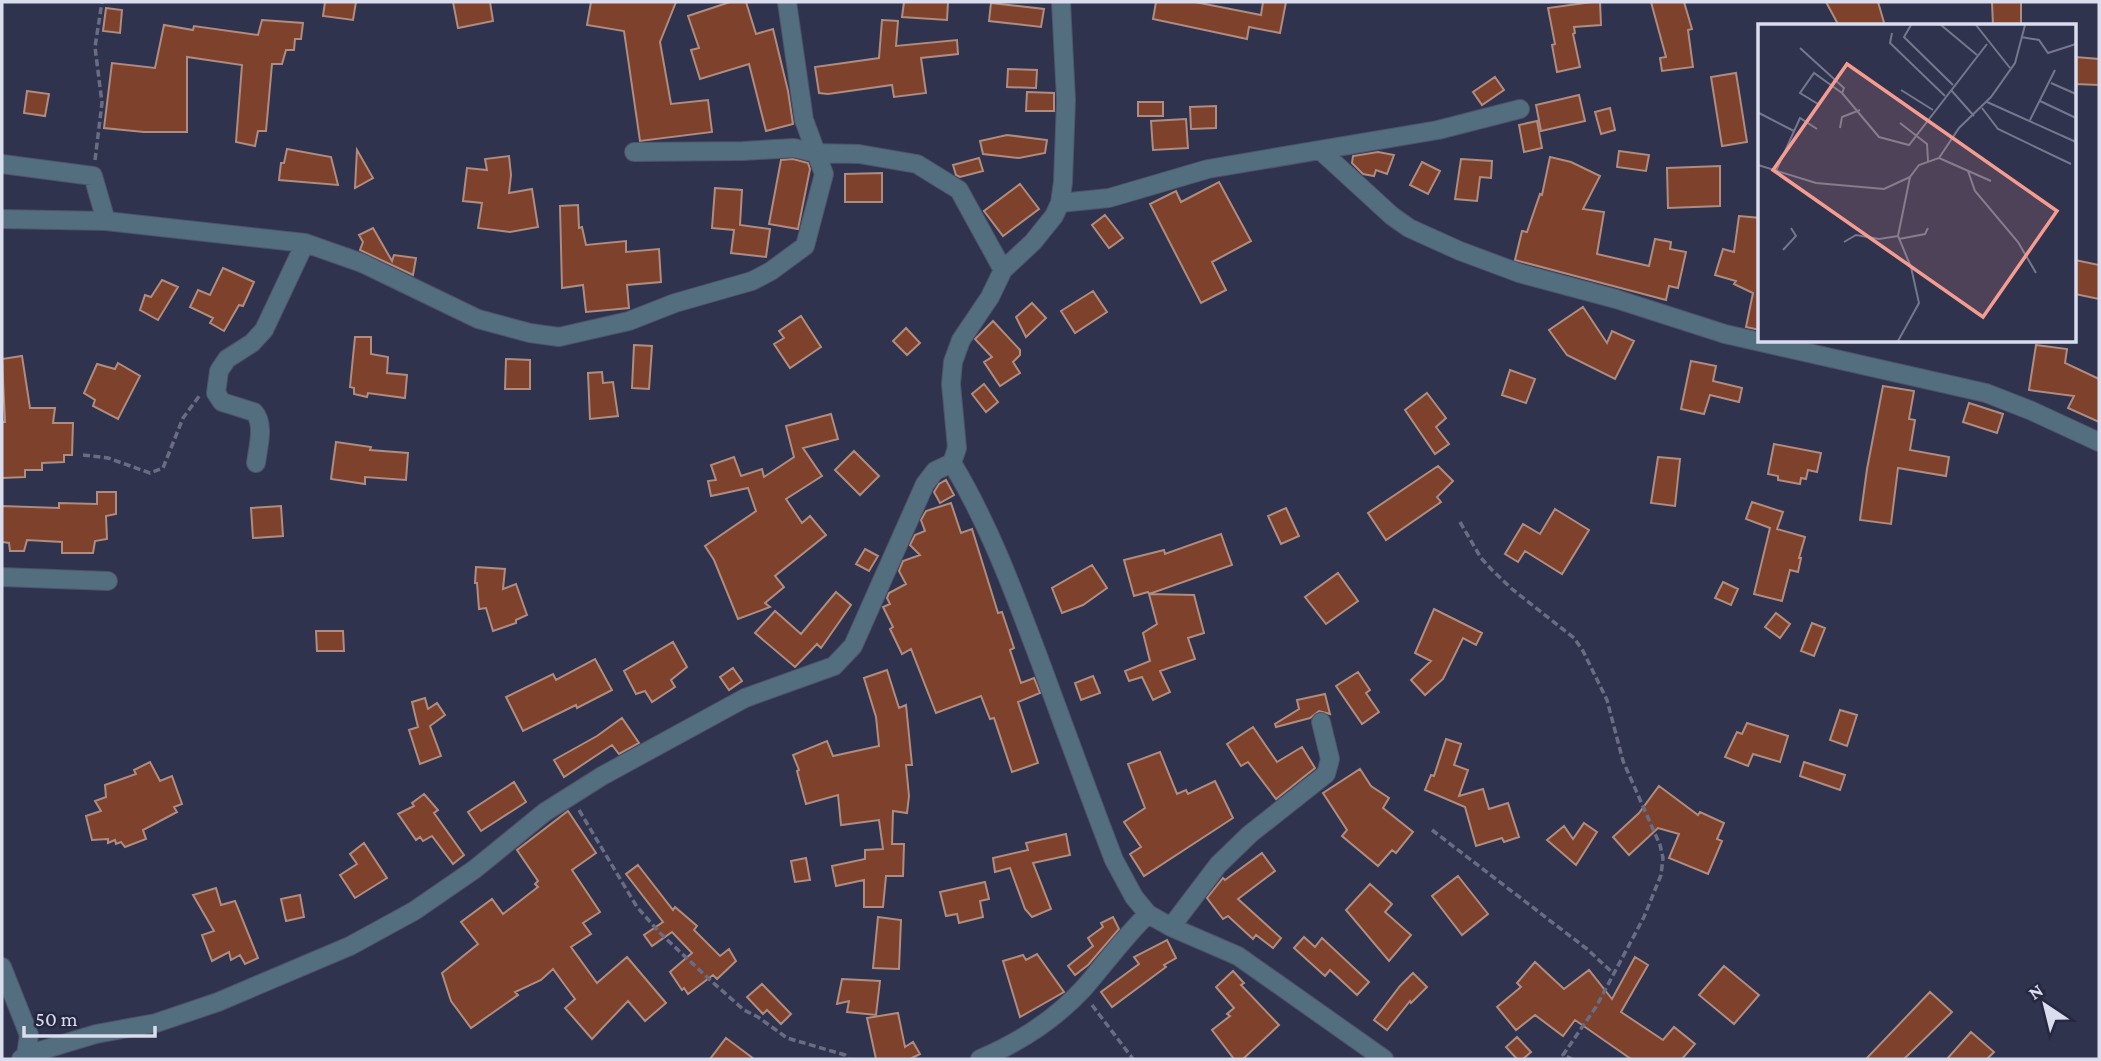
<svg xmlns="http://www.w3.org/2000/svg" width="2101" height="1061" viewBox="0 0 2101 1061" font-family="'Crimson Pro',serif">
<rect width="100%" height="100%" fill="#30334d"/>
<!-- building -->
<path fill="#7e412b" stroke="#af8c7f" stroke-width="2" d="M325,2H356L353,20L323,16Z
M453,2H490L493,21L458,28Z
M591,2H676L660,42L671,104L708,100L712,132L640,141L624,31L587,25Z
M730,2H746L756,34L773,29L788,91L793,124L766,131L749,64L700,79L691,50L699,48L688,16Z
M904,2H948L947,20L902,17Z
M1156,2H1195L1261,15L1263,2H1286L1280,33L1249,27L1247,39L1153,19Z
M1592,2H1600L1601,25L1574,27L1575,33L1573,34L1580,67L1557,72L1552,45L1555,44L1548,8Z
M1651,2H1684L1692,29L1688,30L1693,67L1662,71L1660,58L1666,57Z
M1826,2H1878L1885,26H1839Z
M1992,2H2021V26H1993Z
M991,3L1044,9L1041,27L989,21Z
M106,8L122,10L120,33L103,31Z
M262,20L303,23L301,39H295L294,50H286L282,64H272L266,131H258L255,146L236,142L242,65L187,57V132H144L104,128L112,63L155,68L164,25L193,30L194,26L258,35Z
M882,20L898,21L896,46L957,40L958,54L921,58L926,93L894,97L892,85L828,94L819,93L815,67L879,58Z
M2075,57L2099,59V85L2075,84Z
M1008,69L1037,70L1036,88L1007,87Z
M1736,73L1747,142L1722,146L1711,77Z
M1495,77L1504,90L1482,105L1473,92Z
M27,91L49,94L45,116L24,113Z
M1027,92L1054,93V111H1026Z
M1579,95L1585,121L1541,131L1536,105Z
M1138,102H1163V116H1138Z
M1216,106V128L1191,129L1190,107Z
M1610,108L1615,130L1601,134L1595,112Z
M1186,119L1188,148L1153,150L1151,121Z
M1537,121L1542,148L1524,152L1519,125Z
M1007,135L1047,140L1045,153L1019,158L983,154L980,141Z
M287,149L331,157L338,185L279,180L281,163H284Z
M357,150L373,178L355,188Z
M1619,151L1649,155L1646,171L1617,167Z
M1378,152L1394,155L1387,174L1376,170L1374,176L1363,174L1352,163L1353,156Z
M509,156L511,175L509,193L532,189L538,227L510,232L478,228L482,203L463,201L467,168L487,170L485,159Z
M1550,157L1571,162L1600,176L1583,209L1604,212L1597,254L1649,266L1655,239L1671,242L1670,249L1686,252L1678,288L1669,286L1666,300L1515,260L1522,231L1527,232L1540,194L1542,195Z
M979,158L983,171L960,177L956,175L953,165Z
M793,159L808,163L810,169L798,229L769,224L781,160Z
M1461,159L1492,161L1491,178L1480,177L1477,201L1455,199Z
M1422,162L1440,171L1428,194L1410,185Z
M1720,166V206L1668,208L1667,168Z
M882,173V202H845V174Z
M1219,182L1251,241L1212,262L1226,290L1201,303L1150,204L1176,191L1181,202Z
M1020,184L1039,209L1003,236L984,211Z
M715,188L742,190L740,225L770,229L766,257L731,253L734,230L712,228Z
M578,205L579,228L582,227L586,245L626,241V252L659,249L661,282L627,285L629,308L586,312L583,285L562,288L560,206Z
M1105,215L1123,238L1109,248L1092,225Z
M1739,216L1760,218V330L1746,327L1753,293L1734,284L1736,281L1715,275L1723,249L1734,252Z
M373,228L392,261L394,255L416,258L413,275L360,250L363,242L359,235Z
M2075,260L2099,265V299L2075,294Z
M223,268L254,282L243,306L239,305L224,331L210,323L213,318L190,307L198,290L210,295Z
M162,280L178,287L158,320L140,310L145,295L151,297Z
M1093,291L1107,312L1075,333L1061,311Z
M1032,303L1046,318L1026,337L1016,317Z
M1583,307L1607,343L1612,331L1634,341L1615,379L1567,355L1549,330Z
M801,316L821,347L790,368L774,344L784,338L779,331Z
M993,321L1020,350V355L1013,362L1020,373L1000,386L984,362L992,357L975,339Z
M906,328L920,343L907,355L893,341Z
M355,337H371V354L388,357L387,373L407,375L405,398L368,393L367,397L354,394V388L350,387Z
M634,345L652,346L649,389L632,388Z
M2036,345L2067,349L2065,363L2099,379V422L2068,408L2074,396L2029,390Z
M22,356L30,408H55L53,423H73L72,455H64V462L42,463V470H25V477L2,478V422H5L2,359Z
M506,359L530,360V389H505Z
M1691,361L1716,366L1713,381L1742,388L1739,402L1710,395L1704,414L1681,409Z
M118,363L140,376L118,419L93,406L95,400L84,393L97,364L115,369Z
M1510,370L1535,379L1526,403L1502,395Z
M602,372L603,383L613,382L618,416L590,419L588,373Z
M984,384L998,402L986,412L972,394Z
M1883,386L1914,391L1909,419L1915,420L1910,450L1949,457L1946,476L1898,468L1891,524L1860,520L1867,469Z
M1427,393L1446,418L1436,427L1449,444L1435,454L1405,410Z
M1969,403L2003,414L1997,433L1963,422Z
M831,414L838,439L803,448L822,476L786,499L802,523L810,516L826,535L775,576L784,587L765,603L770,607L738,619L714,560L705,546L756,511L748,488L711,496L708,481L716,480L711,465L734,457L741,476L762,469L764,477L794,457L786,426Z
M336,442L371,447L370,450L408,453L406,480L365,477V484L331,479Z
M1774,444L1821,453L1817,472L1808,470L1806,479L1801,478L1800,484L1778,480V476L1768,474Z
M854,451L879,476L860,495L835,470Z
M1658,457L1680,459L1675,506L1651,503Z
M1438,466L1453,481L1437,497L1441,502L1386,540L1368,513Z
M946,480L954,495L940,503L934,492L939,484Z
M97,492H116V514L106,516L107,539L95,541L93,553H62V542L27,540L24,551H10L9,543L2,542V506L59,508V503L97,504Z
M1752,502L1783,512L1777,529L1805,537L1799,558H1801L1798,572L1790,570L1782,601L1754,594L1770,528L1746,519Z
M951,503L961,533L972,529L998,613L1002,612L1014,648L1010,650L1021,683L1034,678L1040,693L1018,702L1038,763L1012,772L994,718L990,719L981,696L936,713L911,649L902,654L890,629L893,627L883,607L890,604L887,598L889,593L906,584L899,571L903,561L920,555L910,545L915,535L925,531L921,520L926,511Z
M281,506L283,536L253,538L251,508Z
M1286,508L1299,536L1281,544L1268,516Z
M1555,509L1589,530L1562,574L1525,551L1518,562L1505,554L1523,524L1540,534Z
M1221,534L1232,565L1149,594L1148,592L1134,596L1124,560L1164,550L1165,554Z
M865,549L878,556L869,571L856,564Z
M1092,565L1107,588L1083,605L1062,613L1052,588Z
M476,567L505,569L503,589L516,584L527,615L516,620V623L493,631L486,608L479,609L477,583H475Z
M1338,573L1358,601L1326,624L1305,597Z
M1723,582L1738,589L1731,605L1715,598Z
M836,592L851,605L821,648L817,644L795,667L755,633L775,611L801,634Z
M1149,594L1194,595L1204,633L1188,638L1195,659L1160,671L1170,692L1153,700L1142,677L1129,681L1125,671L1150,661L1143,633L1157,624Z
M1434,609L1482,633L1476,645L1463,638L1443,679L1425,695L1411,680L1431,661L1415,653Z
M1776,613L1790,624L1780,638L1765,627Z
M1812,623L1825,628L1814,656L1801,651Z
M316,631H343L344,651H317Z
M673,642L687,667L671,680L675,687L652,702L645,691L636,694L624,671Z
M595,659L612,690L577,708L576,705L523,731L506,697L553,674L556,680Z
M733,668L742,681L729,690L720,677Z
M887,670L899,708L906,705L912,765H906L909,796L907,813L893,811L892,844H904L903,876H886L883,907H864V880L836,886L832,866L865,859V850L883,849L879,820L841,825L838,795L806,804L797,771L799,770L793,755L827,741L833,756L879,746L876,717L864,678Z
M1358,672L1370,690L1366,693L1379,712L1362,724L1336,686Z
M1093,676L1100,693L1081,700L1075,683Z
M1325,694L1330,714L1319,711L1310,718L1276,727L1275,724L1299,709L1297,700Z
M425,698L428,709L437,703L445,715L430,726L441,756L420,764L409,730L418,727L412,702Z
M1840,710L1857,715L1847,746L1830,740Z
M622,718L639,743L619,754L612,745L564,777L554,760L597,736Z
M1747,723L1788,736L1780,762L1753,754L1748,766L1725,757L1737,732L1742,734Z
M1253,727L1277,762L1302,747L1315,768L1276,799L1248,762L1241,766L1227,744Z
M1446,739L1461,744L1454,765L1468,770L1459,796L1483,789L1489,809L1508,803L1519,837L1504,842L1502,838L1476,846L1465,807L1425,790L1431,775L1434,776Z
M1160,752L1177,794L1186,790L1188,794L1215,781L1233,818L1144,876L1130,854L1141,847L1124,822L1145,808L1128,764Z
M150,762L160,781L172,776L182,804L174,807L177,812L143,830L146,839L125,847L121,842L116,844L115,840L108,843V839L92,840L86,816L101,811L95,801L106,797L105,785L136,774L134,770Z
M1804,762L1845,775L1840,790L1800,776Z
M1360,769L1371,786L1389,798L1383,808L1413,832L1396,853L1392,850L1378,866L1342,836L1347,830L1323,793Z
M514,782L526,802L481,831L468,812Z
M1659,786L1698,815L1700,812L1724,823L1717,839L1722,841L1708,874L1669,858L1679,834L1658,828L1629,855L1613,837L1639,813Z
M424,794L438,810L434,813L464,855L453,864L432,836L423,841L420,837L416,840L398,814L414,806L412,803Z
M568,811L596,853L572,870L600,912L583,923L591,934L571,947L597,983L627,957L666,1003L645,1021L628,1001L592,1039L565,1008L575,999L553,969L541,980L515,992L518,995L471,1028L451,1001L442,973L478,944L461,922L492,899L503,914L538,887L535,884L538,881L517,850Z
M1584,823L1597,832L1576,865L1547,840L1564,826L1573,839Z
M1066,834L1070,855L1033,863L1051,909L1032,917L1025,909L1010,868L995,872L993,858L1028,850L1026,843Z
M364,843L387,878L355,898L340,875L357,864L350,854Z
M1262,853L1275,871L1238,899L1281,938L1273,948L1256,935L1253,939L1228,916L1223,919L1207,898L1223,878L1225,880Z
M806,858L810,880L795,882L791,861Z
M638,865L673,910L675,907L697,926L694,930L720,956L729,949L736,961L717,979L713,975L688,994L684,988L682,990L670,972L692,953L672,932L652,946L644,935L663,922L626,874Z
M1458,876L1488,914L1462,935L1432,896Z
M985,882L989,899L980,901L983,917L959,923L957,914L946,916L940,892Z
M1370,884L1392,904L1385,912L1411,935L1389,961L1346,910Z
M216,888L221,905L235,901L258,958L245,964L240,955L231,960L229,952L212,961L202,935L214,931L193,895Z
M300,895L304,917L286,921L281,899Z
M878,917L901,920L899,969L873,968Z
M1113,917L1119,929L1088,965L1075,975L1068,966L1093,946L1088,938L1103,927L1101,923Z
M1304,937L1315,947L1322,938L1369,982L1357,995L1330,970L1325,976L1294,948Z
M1167,940L1176,958L1164,965L1166,967L1112,1007L1101,992L1139,964L1134,957Z
M1037,954L1064,992L1020,1017L1003,961L1023,955L1026,960Z
M1635,957L1648,965L1621,1012L1663,1040L1674,1027L1695,1044L1682,1059H1631L1575,1020L1563,1036L1535,1015L1516,1030L1497,1007L1521,987L1517,983L1535,962L1564,989L1589,970L1612,999Z
M1724,966L1759,995L1734,1024L1699,995Z
M1233,971L1244,983L1241,985L1279,1025L1243,1059H1234L1212,1030L1230,1016L1227,1014L1234,1008L1216,987Z
M1413,973L1427,987L1411,1003L1410,1001L1387,1030L1374,1020L1400,986Z
M842,979L880,981L876,1015L847,1012L849,1001L837,1004Z
M762,984L791,1014L781,1024L767,1010L763,1014L747,997Z
M1930,992L1952,1012L1904,1059H1866Z
M898,1013L905,1047L913,1042L920,1054L910,1059H876L867,1018Z
M1971,1032L1994,1052L1987,1059H1947Z
M1517,1037L1531,1052L1523,1059H1517L1506,1047Z
M726,1038L754,1059H710Z"/>
<g fill="none" stroke-linecap="round" stroke-linejoin="round">
<defs>
<path id="street" d="M1061,2L1066,100L1063,182L1060,203L1054,216L1033,242L1003,270L990,297L961,340L953,362L951,384L957,448L952,463C990,526 1015,595 1041,664C1065,729 1089,795 1114,860L1134,897L1148,914L1171,927L1238,956L1384,1059
M1320,150L1392,216L1409,228L1460,251L1519,273L1616,299L1725,334L1986,393L2032,411L2099,442
M634,152L743,151L794,148L816,153L859,154L917,164L959,190L1003,270
M2,164L93,176L106,221L305,243L362,263L478,319L530,333L559,337L629,321L675,303L752,281L771,271L805,246L824,174L804,120L787,2
M1060,203L1109,198L1208,169L1438,130L1520,109
M2,219L106,221
M256,463C258,447 265,424 254,412L222,402L216,393L219,371L227,359L252,343L264,330L305,243
M2,577L108,581
M1171,927L1218,865L1250,834L1326,774L1330,759L1321,722
M2,967L29,1035L26,1055
M21,1059L26,1055L96,1034L156,1023L218,1002L350,946L414,911L475,869L545,812L602,776L745,698L834,666L853,646L925,484L935,471L952,463
M980,1059C1018,1043 1055,1019 1083,989C1105,964 1124,937 1148,914"/>
</defs>
<!-- street casing -->
<use href="#street" stroke="#4f526a" stroke-width="20"/>
<!-- path -->
<path stroke="#696c83" stroke-width="3.5" stroke-dasharray="7 3.5" stroke-linecap="butt" d="M95,160L102,103L95,47L102,2
M83,455L108,458L150,473L163,468L183,418L200,395
M1460,522L1481,558L1492,570L1512,589L1574,638L1583,651L1607,700L1623,761L1660,845L1663,858L1661,875L1644,917L1596,1007L1563,1055L1572,1059
M579,810L637,907L660,933L709,979L744,1010L758,1017L787,1038L845,1055L849,1059
M1432,830L1587,949L1614,974
M1092,1005L1133,1059"/>
<!-- street -->
<use href="#street" stroke="#536e7e" stroke-width="18"/>
</g>
<!-- overview -->
<g transform="translate(1758 24)">
<rect width="318" height="318" fill="#30334d"/>
<path fill="none" stroke="#74778d" stroke-width="2" d="M153,1L146,13L195,61M183,1L219,31M218,1L252,44M134,9L132,19L187,72M263,13L281,16L290,29L318,20M42,24L86,64L84,69L121,113L151,121L229,20M293,59L318,70M143,66L175,86M193,66L216,92M282,77L318,94M229,78L318,118M60,80L42,69L56,49L84,69M224,84L240,105L313,140M1,89L36,107M272,96L297,46M142,99L169,120L170,137M82,104L84,93L102,86M181,134L233,157M0,141L58,159L126,165L152,153M18,147L42,94L59,105M210,147L217,167L260,218L278,249M141,215L167,210L170,204M86,218L98,211L121,215L140,212M25,226L38,212L33,204M140,317L161,279L153,243L140,212L152,153L161,141L181,134L201,104L233,73L257,39L267,1"/>
<path fill="#f59c91" fill-opacity="0.15" stroke="#f59c91" stroke-width="3.5" d="M89,40L299,187L225,293L15,146Z"/>
<rect width="318" height="318" fill="none" stroke="#daddee" stroke-width="3.5"/>
</g>
<!-- border -->
<rect width="2101" height="1061" fill="none" stroke="#daddee" stroke-width="7"/>
<!-- north arrow -->
<g transform="translate(2045 1005) rotate(325)" stroke="#262842" stroke-width="5" paint-order="stroke">
<path d="M0-5L12 26L0 18L-12 26Z" fill="#daddee"/>
<text y="-10" font-size="19" font-weight="bold" text-anchor="middle" fill="#daddee">N</text>
</g>
<!-- scale -->
<path d="M24 1026v10h131v-10" fill="none" stroke="#daddee" stroke-width="3.5"/>
<text x="35" y="1026" font-size="21" fill="#daddee" stroke="#262842" stroke-width="5" paint-order="stroke">50 m</text>
</svg>
